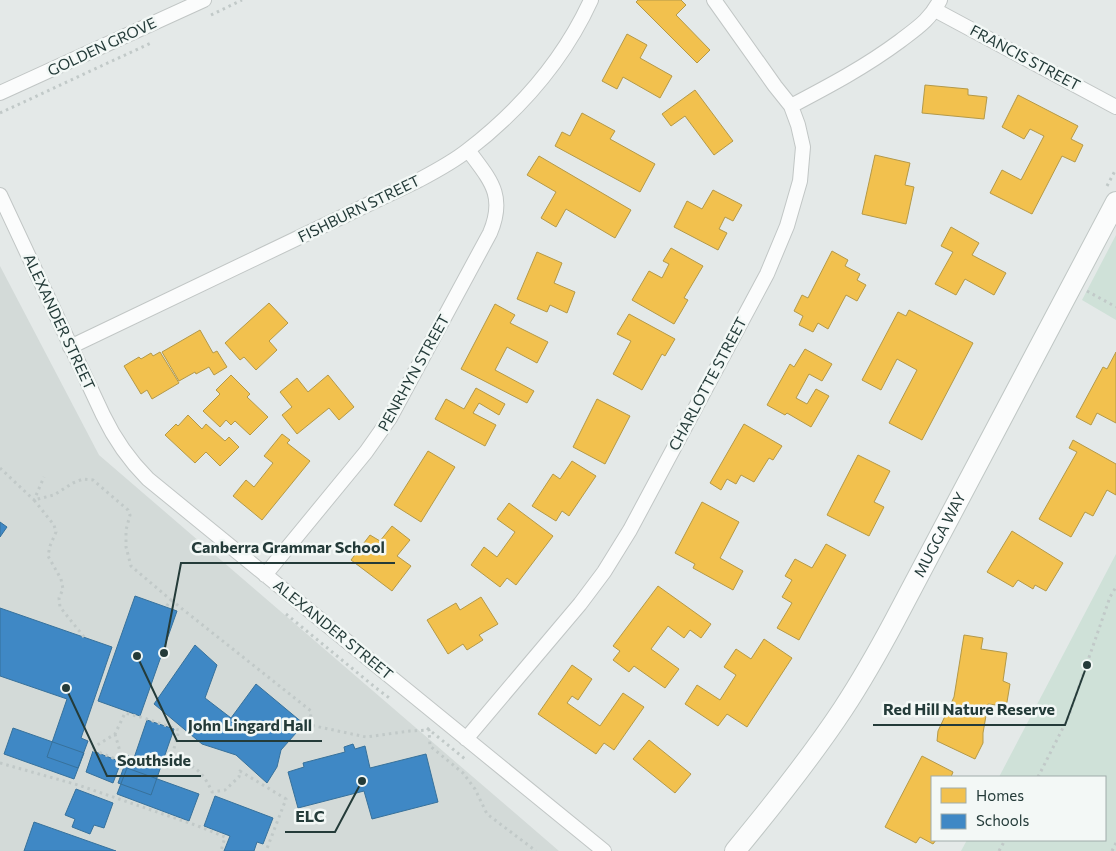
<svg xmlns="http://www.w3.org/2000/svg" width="1116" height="851" viewBox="0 0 1116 851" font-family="Commissioner,sans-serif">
<rect width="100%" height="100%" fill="#e4e9e8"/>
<!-- built -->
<path fill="#d3dad8" d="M0,266L99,455L559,851H0Z"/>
<!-- green -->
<path fill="#cfe1d8" d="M1116,235V320L1082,300Z
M1116,554V851H961L967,840H1105V777H999Z"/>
<!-- homes -->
<path fill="#f2c14e" stroke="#b49948" d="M638,0H681L686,5L676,15L710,50L697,63L636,2Z
M627,34L647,45L640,58L672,76L660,98L623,77L617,89L602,81Z
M925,85L968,89V95L987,97L984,119L922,113Z
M695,90L733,141L714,155L685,116L671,126L662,114Z
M1018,95L1078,126L1071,139L1083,145L1075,162L1062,156L1032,214L990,193L1002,170L1021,180L1044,136L1030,129L1024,139L1002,127Z
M582,113L615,131L610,139L655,164L640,192L555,146L562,132L570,136Z
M875,155L910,163L905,185L914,187L906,224L862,214Z
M539,156L631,210L615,238L566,209L556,227L541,218L556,192L527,175Z
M713,190L742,205L733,221L725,217L719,229L727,233L718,250L674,227L687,201L702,209Z
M951,227L979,243L972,255L1006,273L994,295L965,279L956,295L935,284L953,252L941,246Z
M671,248L703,266L684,298L688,300L674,324L632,300L649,271L662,278L669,264L663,261Z
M832,251L848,260L845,266L860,274L857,280L866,285L857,301L846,295L828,329L818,323L813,332L799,325L803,316L794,311L802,295L808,298Z
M537,252L562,263L554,283L575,292L567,313L550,305L547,312L517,299Z
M269,303L288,323L269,341L277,350L256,370L244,357L240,360L225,343Z
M495,304L515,315L510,323L548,342L537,363L507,347L495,370L534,391L527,403L461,369Z
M909,310L973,343L922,440L889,423L917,370L897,359L881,390L862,380L898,312L906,316Z
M629,314L675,339L665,356L662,354L642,390L613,374L631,341L617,334Z
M200,330L213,353L217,351L227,367L214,375L209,367L196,374L195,372L179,381L162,352Z
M805,349L832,364L822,381L809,374L796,398L807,404L816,389L829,396L811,427L787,413L785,415L767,405L790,364L794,367Z
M160,352L179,383L152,399L147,390L141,394L124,366L139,357L141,359L151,353L153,356Z
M1116,352V423L1097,413L1091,425L1076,417L1103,367L1107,369Z
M231,375L250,394L247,397L268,417L250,435L235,421L231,425L226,420L220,427L203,411L220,394L216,390Z
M328,375L354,407L339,420L329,408L297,434L282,415L292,407L280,392L297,378L308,392Z
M476,388L505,404L499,415L479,403L473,413L496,425L485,446L435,419L446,399L464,409Z
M597,399L630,416L605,464L573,447Z
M188,415L202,429L206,424L225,441L229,437L239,447L220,466L206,452L195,463L165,435L176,424L178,426Z
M744,424L782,446L773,460L769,458L754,482L741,475L736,484L727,479L721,490L710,483Z
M282,434L290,440L287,443L310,461L262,520L233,496L246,480L254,487L273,463L264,456Z
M1073,440L1116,464V495L1107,490L1093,516L1085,512L1071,537L1039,519L1077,452L1069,448Z
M428,451L455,467L421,522L394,505Z
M858,455L890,471L874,502L884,507L869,536L827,515Z
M572,461L596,476L569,516L562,511L556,521L532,506L553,474L560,479Z
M702,502L739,522L720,558L743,571L733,590L693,568L695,564L675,553Z
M509,503L553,536L516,585L507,578L500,587L471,565L484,547L497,557L515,532L497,519Z
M392,526L410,540L397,556L411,566L392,591L351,560L370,535L380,541Z
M1012,531L1063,563L1046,591L1035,585L1033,589L1018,580L1013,587L987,572Z
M826,544L846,555L799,640L777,628L792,603L782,597L792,580L785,576L795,559L812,568Z
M658,586L711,624L701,638L690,630L684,638L668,626L651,649L679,669L665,688L634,666L629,672L613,660L620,651L613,646Z
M481,597L498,624L479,635L483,640L467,650L463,644L448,654L427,620L456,603L460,610Z
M964,635L983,638L981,649L1007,653L1003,681L1010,684L1007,702L1005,706L988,704L983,733V743L975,759L937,741L938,731L954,697Z
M764,639L792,658L747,727L727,714L718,726L685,704L697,685L720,700L736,675L724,667L736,649L751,659Z
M572,665L592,679L578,700L572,696L567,703L600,726L623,693L644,707L614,750L604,743L596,754L538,714Z
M649,740L691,774L675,793L633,759Z
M922,756L953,772L951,777H932V840H936L933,844L920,837L916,843L885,827Z"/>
<!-- schools -->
<path fill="#3f88c5" stroke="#37719b" d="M0,522L7,527L0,537Z
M135,596L177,611L140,716L98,701Z
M0,608L112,647L81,738L88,741L78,768L47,757L67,699L0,676Z
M195,645L217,665L205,698L231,718L256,684L304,724L281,750L277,767L267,783L236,755L202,744L154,704Z
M147,720L174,729L151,795L118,783L128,756L134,758Z
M13,728L84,753L74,779L4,754Z
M353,744L355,749L365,746L370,768L426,754L438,802L372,819L364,791L298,808L288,772L304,767L303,763L345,752L344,747Z
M93,751L121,762L113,783L86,772Z
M127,768L199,794L189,821L117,794Z
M76,789L113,803L104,828L94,825L90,834L72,827L75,819L65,815Z
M215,796L273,818L263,844L257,842L254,851H224L230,836L204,826Z
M34,822L116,851H24Z"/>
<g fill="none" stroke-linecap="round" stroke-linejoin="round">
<defs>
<path id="minor" d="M935,10L1116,107
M0,93L204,0
M791,106C829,86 865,67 900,41C917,28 930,20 940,0
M0,195L103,415C115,440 129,460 148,479L604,851
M70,347L419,180C436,171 453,162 468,150C521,109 563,61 591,0
M265,575L366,452L390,418L490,233C506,195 490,180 468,150
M466,739L580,604L604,572L630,530L767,274L787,226L800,181L803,147L798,125L791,106L775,86L714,0"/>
<g id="secondary">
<path id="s1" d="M735,851C773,805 810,759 843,709C862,680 879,650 895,620L1116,202"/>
</g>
</defs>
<!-- minor casing -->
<use href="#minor" stroke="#c1c6c5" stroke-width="16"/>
<!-- secondary casing -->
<use href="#secondary" stroke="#c0c7c5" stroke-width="22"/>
<!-- path -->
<path stroke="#c1c9c8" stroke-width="3" stroke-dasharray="2.5 4" stroke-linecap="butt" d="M211,15L242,0
M0,113L153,42
M1107,186L1116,169
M1087,291L1116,307
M0,468L34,500L44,477
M171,600L311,711L310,725L366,737L410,731L429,730L430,746L463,773L475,789L487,814L536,851
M286,614L376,688L392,700
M84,637L60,607L59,598L63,589L61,579L48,556L50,546L56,532L54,525L34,500L54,495L73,483L83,479L93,480L128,510L130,515L126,530V547L131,566L171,600L166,607
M427,728L465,759
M115,734L123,762L91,749L115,734L125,713L144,718L179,730L172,756C194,767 202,769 212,792L225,790L239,777L240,771L286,799L266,851
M0,763L78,785L198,826L225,837L221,851
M1038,777L1068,718L1110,597L1116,587
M999,851L1005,840
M1112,851L1116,843"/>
<!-- minor -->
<use href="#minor" stroke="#fbfcfc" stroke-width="14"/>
<!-- secondary -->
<use href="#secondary" stroke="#fbfcfc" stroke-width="20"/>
</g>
<g text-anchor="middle" stroke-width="5" stroke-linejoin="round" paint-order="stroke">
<!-- street labels -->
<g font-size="15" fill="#243b39" stroke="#f3f8f6">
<text transform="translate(102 47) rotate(-25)" y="5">GOLDEN GROVE</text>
<text transform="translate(1025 58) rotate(28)" y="5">FRANCIS STREET</text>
<text transform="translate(359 209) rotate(-26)" y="5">FISHBURN STREET</text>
<text transform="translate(59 322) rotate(65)" y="5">ALEXANDER STREET</text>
<text transform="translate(414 373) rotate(-61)" y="5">PENRHYN STREET</text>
<text transform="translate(708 384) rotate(-62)" y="5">CHARLOTTE STREET</text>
<text dy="5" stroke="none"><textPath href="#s1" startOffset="378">MUGGA WAY</textPath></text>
<text transform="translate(333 630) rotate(39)" y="5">ALEXANDER STREET</text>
</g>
</g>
<!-- callouts -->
<path fill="none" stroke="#243b39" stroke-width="2" d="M164 653L181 563H395M1087 665L1065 725H873M137 656L177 741H322M66 688L107 776H201M362 781L335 832H285"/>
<g fill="#243b39" stroke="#f3f8f6" stroke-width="2">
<circle cx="164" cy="653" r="5"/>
<circle cx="1087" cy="665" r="5"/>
<circle cx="137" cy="656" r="5"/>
<circle cx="66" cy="688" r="5"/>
<circle cx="362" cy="781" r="5"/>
</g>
<g font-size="16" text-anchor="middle" font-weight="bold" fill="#243b39" stroke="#f3f8f6" stroke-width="5" stroke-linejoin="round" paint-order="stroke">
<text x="288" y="553">Canberra Grammar School</text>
<text x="969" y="715">Red Hill Nature Reserve</text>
<text x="250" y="731">John Lingard Hall</text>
<text x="154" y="766">Southside</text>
<text x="310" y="822">ELC</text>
</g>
<!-- legend -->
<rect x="931" y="776" width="175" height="65" fill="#f3f8f6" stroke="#a0acaa"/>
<rect x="941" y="788" width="25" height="15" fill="#f2c14e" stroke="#a0acaa"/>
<text x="976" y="801" font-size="15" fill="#243b39">Homes</text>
<rect x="941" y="814" width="25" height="15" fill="#3f88c5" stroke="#a0acaa"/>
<text x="976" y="826" font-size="15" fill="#243b39">Schools</text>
</svg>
